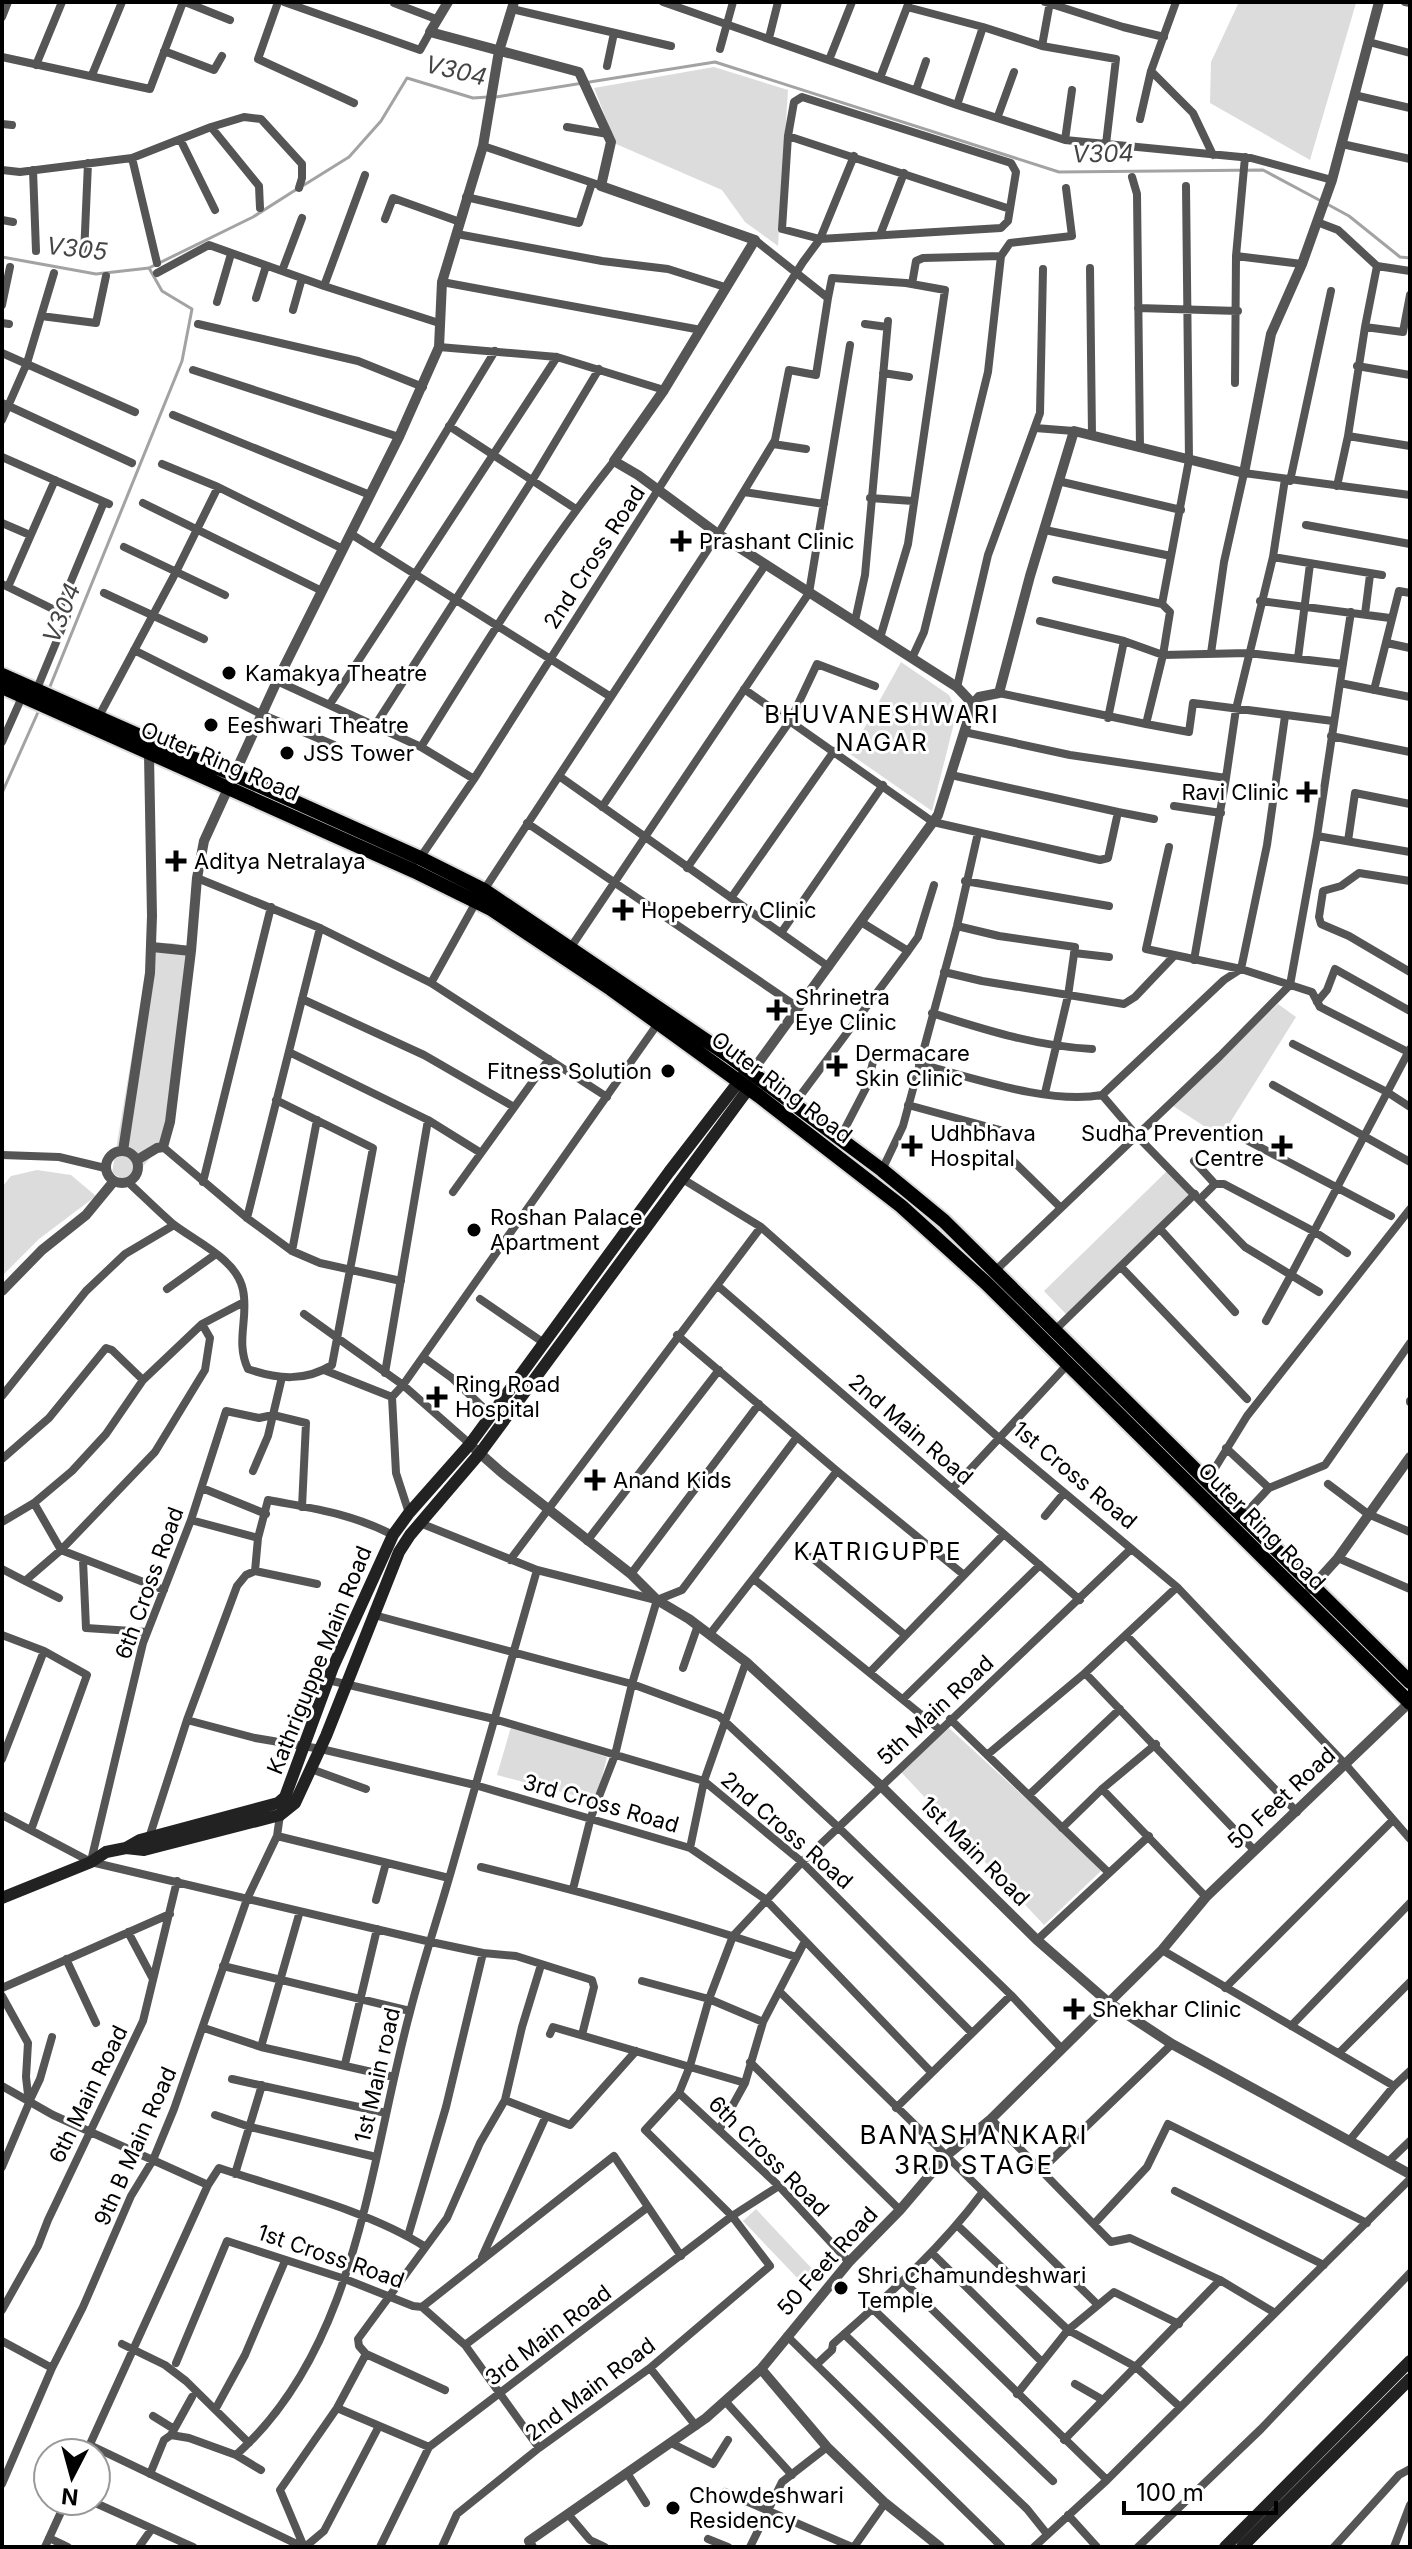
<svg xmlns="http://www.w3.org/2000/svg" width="1412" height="2549" viewBox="0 0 1412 2549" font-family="Inter,sans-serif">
<rect width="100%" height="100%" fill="#fff"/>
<!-- green -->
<path fill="#dcdcdc" d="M1239,2L1356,3L1310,160L1210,103L1211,62Z
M714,67L788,90L778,246L745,222L722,190L616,144L594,88Z
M901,662L949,695L957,711L932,811L850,754Z
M172,943L185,946L192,953L162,1144L129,1183L112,1173L150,948L159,944Z
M1278,1004L1296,1017L1221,1137L1173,1106Z
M37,1170L71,1175L96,1196L39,1239L2,1276V1187L11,1176Z
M1167,1171L1190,1195L1067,1315L1044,1291Z
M511,1727L607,1757L596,1801L497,1775Z
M949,1728L1069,1838L1101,1871L1044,1925L901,1772Z
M756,2209L816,2273L804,2285L743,2221Z"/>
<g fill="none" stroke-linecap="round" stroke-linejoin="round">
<!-- stream -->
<path stroke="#a3a3a3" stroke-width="3" d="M496,97L715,62L1059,172L1263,170L1321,201
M304,185L349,157L381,121L407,78L473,98L488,97
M1327,204L1349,216L1400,257L1410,258
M2,257L96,274L149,268L253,217L297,189
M49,689L182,361L192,309L162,291L149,268
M2,793L39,710"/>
<defs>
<path id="trunk" d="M2,675L167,748L233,774L420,858L484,890L729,1056L882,1170L944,1221L1410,1682
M2,687L414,871L491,909L611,989L759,1096L901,1206L986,1283L1410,1703"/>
</defs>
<!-- trunk casing -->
<use href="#trunk" stroke="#dbdbdb" stroke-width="18"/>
<!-- minor -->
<path stroke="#555" stroke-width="8" d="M185,2L230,20
M278,2L258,59L354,103
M284,2L420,50L430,32
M663,2L957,105L1065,140L1251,158L1332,180
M1045,2L1123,27L1164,37
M1176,2L1151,71L1193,113L1213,155
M1405,2L1410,3
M394,3L436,19
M907,7L983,27
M512,9L671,46
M2,17L8,2
M769,38L778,2
M1369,42L1410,53
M1042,46L1116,59L1106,144
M720,49L733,2
M164,51L214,70L222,56
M2,57L150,89L183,2
M829,60L852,2
M36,65L62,2
M607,66L614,33
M92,75L122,2
M880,78L909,2
M916,90L926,61
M1354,95L1410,108
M802,97L1011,163L1016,172L1008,221L1001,228L820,239L782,229L788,136L794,102Z
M957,105L983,27L1042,46L1050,2
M998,116L1014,72
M1140,119L1151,71
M2,124L12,125
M211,127L244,117L261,119L302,164V178L299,188
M567,127L608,134
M788,136L1010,209
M180,139L215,210
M1065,140L1072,90
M1342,144L1410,159
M483,146L596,184
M132,158L157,263
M2,170L20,172L132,158L211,127L259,186L260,208
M33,170L36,251
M1132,177L1137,194L1140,448
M466,197L579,223L592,183
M385,219L393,198L460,222
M2,220L13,222
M1317,222L1338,230L1377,266
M457,234L602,261L668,269L725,287
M880,235L904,173
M84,255L88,163
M1236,256L1302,264
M1090,268L1092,436
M282,271L302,218
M1410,271L1377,266L1365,327L1403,332L1410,295
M157,273L209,245L324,286L439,323
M442,282L701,330
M912,284L916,261L923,258L1001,256L1010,243L1072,236L1066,188
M324,286L365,175
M256,298L266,266
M828,298L832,278L906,283L945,290L908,544L880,638
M217,302L231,254
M2,305L10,267
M1138,308L1238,311
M293,310L302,278
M41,316L96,323L106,276
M2,323L9,324
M198,324L358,361L423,387
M865,324L887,327
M439,347L557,357L664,390
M2,353L135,412
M1357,366L1410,375
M193,370L399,437
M883,373L909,377
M1235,383L1236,256L1245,157
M2,403L132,463
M173,415L370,495
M2,420L27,363L54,273
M449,426L576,509
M1035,428L1074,431
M1348,436L1365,327
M773,444L806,449
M2,457L109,504
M162,464L218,487L343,549
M1058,481L1181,510
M1290,481L1331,291
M1337,486L1348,436L1410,446
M744,492L824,504
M870,498L913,501
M143,503L322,591
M2,523L30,535
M1306,525L1410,544
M1045,530L1171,556
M351,534L611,697
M124,547L225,595
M375,549L495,351
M1273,557L1382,575
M1056,580L1162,604
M2,584L67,616L36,691
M8,587L55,480
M104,593L204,639
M1260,601L1390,618
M59,610L104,502
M1351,612L1340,683L1410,697
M1365,614L1370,575
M855,621L865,575L888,321
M1040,621L1124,641L1163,655L1248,653L1343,664
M1387,643L1410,648
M134,650L261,714L334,745
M1211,653L1224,562L1244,473L1410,495
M912,658L924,632L988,372L1001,256
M1298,658L1310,564
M277,681L421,747L474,779
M957,687L988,555L1040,413L1043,269
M744,689L933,822L1100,860L1108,858L1118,812L951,775
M1374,690L1399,591L1410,593
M999,693L1146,724L1163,655L1170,612L1162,604L1189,460L1186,186
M330,704L557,357
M1285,716L1267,845L1241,969L1312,992L1320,1007L1410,1053
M98,718L176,572L218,487
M1108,718L1124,641
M376,724L533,479L599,369
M1146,724L1189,732L1193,703L1333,721
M964,732L1070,755L1226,778L1236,709L1273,557L1285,479
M1331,736L1410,752
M2,742L22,697
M421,747C482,649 542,551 614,461
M559,776L829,967
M1174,806L1221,813
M602,807L766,564
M1118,812L1154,819
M527,823L799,1008
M1317,836L1410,852
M1348,841L1355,793L1410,804
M420,858L474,779L803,262L820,239L854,156
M687,868L790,721L817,664L875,686
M197,878L320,928L431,983L607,1097
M965,881L1109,906
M1410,881L1359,873L1341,886L1323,891L1319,917L1321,924L1349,936L1410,972
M484,890L718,534L775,440L789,370L816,375L828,298L755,240
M731,898L834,751
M957,926L999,936L1075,947L1068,996L1045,1093
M781,933L883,785
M571,947L809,593L850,345
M908,951L918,937L934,885
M1074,953L1109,957
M1194,960L1226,778
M944,972L982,981L1124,1004L1135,997L1174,956
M431,983L476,902
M302,999L424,1055L514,1107
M1317,1002L1327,990L1335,969L1410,1011
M932,1013C986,1030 1035,1046 1092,1049
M1293,1044L1387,1092L1410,1107
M289,1052L428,1120L481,1153
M919,1064C971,1077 1049,1105 1102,1095L1137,1136L1245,1247L1291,1275L1410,1049
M1273,1085L1410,1162
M1102,1095L1224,980L1241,969L1146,949L1169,847
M794,1104L908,951L861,922
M908,1105L1000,1130
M1237,1135L1391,1216
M840,1138L867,1086L873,1062
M163,1147L247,1218L292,1251L320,1263L401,1281
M2,1155L59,1157L105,1168
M1012,1160L1060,1207
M1194,1161L1215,1184
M882,1170L903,1126L957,926L978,833
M681,1178L761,1227L999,1438L1177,1587L1346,1765L1410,1839
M128,1182C143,1196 158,1211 173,1224C196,1242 237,1259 243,1290C249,1318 235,1341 248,1369C277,1379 305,1382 332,1365L373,1148L276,1100
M203,1182L271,907
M453,1192L549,1059
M1200,1199L1215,1184H1224L1315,1232L1347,1253
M247,1218L320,928
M1160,1229L1235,1312
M292,1251L317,1120
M1121,1267L1247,1399
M995,1271L1220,1056L1290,985L1317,836L1340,683
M718,1286L1080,1600
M167,1289L216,1254
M480,1299L544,1343
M304,1314L403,1385L470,1444
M1266,1321L1291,1275L1319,1292
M1054,1331L1195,1194
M677,1335L837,1471L964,1575
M423,1357L452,1378L491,1415
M324,1370L392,1397
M385,1373L428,1120
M2,1396L86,1291L125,1254L174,1225
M1410,1401V1402
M1226,1448L1269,1488
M2,1459L49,1418L106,1348L112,1350L143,1380
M253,1471L268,1436L282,1377
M1207,1481L1247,1416L1410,1209
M1328,1484L1368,1514L1410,1532
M202,1488L266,1514
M952,1489L1068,1364
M34,1503L61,1550L164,1590
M409,1513L396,1473L392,1397L403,1385L659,1022
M1045,1516L1064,1493
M1243,1516L1269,1488L1325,1465L1410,1343
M191,1520L258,1538L268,1500C315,1509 350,1513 393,1535
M2,1522L34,1503L72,1471L106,1434L143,1380L202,1324L244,1302
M420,1523L537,1570L656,1600
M587,1541L719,1370
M811,1557L905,1635
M1338,1558L1410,1589
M83,1560L86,1628L147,1632
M510,1560L761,1227
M2,1569L25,1581L61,1550L155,1452L205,1370L210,1338L202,1324
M255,1571L258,1538
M631,1574L759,1404
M755,1580L939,1729
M25,1581L59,1598
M657,1600L682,1590L797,1437
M374,1615L632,1684L719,1716L839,1828L1011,1995L1061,2048
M710,1634L837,1471
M2,1635L44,1651L2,1759
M1126,1635L1297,1812
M683,1668L698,1625
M870,1672L1004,1534
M1085,1673L1254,1850
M328,1680L494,1719L704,1781L802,1862L972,2033
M903,1699L1040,1565
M950,1719L1109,1873
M187,1720L255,1738L321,1749L475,1785L690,1848L765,1899L931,2072
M987,1755L1085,1673L1177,1587
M311,1769L366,1789
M1102,1789L1206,1897
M1029,1795L1120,1709
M2,1815L91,1862L431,1942L483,1953L516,1956L592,1980L594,1987L582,2035
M1062,1828L1102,1789L1156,1744
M31,1830L87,1675L44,1651
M277,1836L449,1878
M149,1838L187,1720L237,1586L246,1575L255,1571L317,1584
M690,1848L704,1781L746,1662
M91,1861L143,1643L191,1520L226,1411L259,1418L273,1415L306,1423L302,1507
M481,1867C587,1893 693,1922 796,1957
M573,1889L591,1817L615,1755L632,1684L657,1600
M376,1900L386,1863
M128,1932L153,1979
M1037,1940L1149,1836
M1162,1950L1394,2086
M66,1959L96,2023
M223,1966L410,2011
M642,1981L709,1999L763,2022
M2,1988L170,1914
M1225,1988L1393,1820
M780,1992L1097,2304
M2,1996L28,2043L26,2077L29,2103L2,2167
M1291,2026L1410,1903
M204,2028L261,2047L394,2077
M550,2034L553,2027L745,2083L763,2022L804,1943
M261,2047L300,1911
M1339,2053L1410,1982
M750,2062L900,2210
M345,2064L377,1929
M232,2079L386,2113
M2,2086L53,2115L208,2185
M505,2100L546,2116
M29,2102L40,2079L52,2037
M896,2108L1011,1995
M215,2115L250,2127L376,2157
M991,2119L1111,2242L1130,2238L1220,2280L1275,2313
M719,2130L745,2083
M1349,2141L1394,2086L1410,2071
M1388,2162L1410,2141
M1041,2170L1172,2044
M235,2174L262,2085
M1175,2191L1324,2265
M1094,2224L1147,2167L1168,2124L1367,2223
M958,2226L1068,2330L1136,2367L1180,2407
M408,2236L446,2107L483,1953
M932,2253L1042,2362
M482,2257L546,2116L570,2125L636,2051
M849,2262L779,2186L679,2093L690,2066L709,1999L733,1936L802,1862L1131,1549
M904,2282L1107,2480
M422,2307L614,2156L681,2256
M422,2307L465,2345L539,2448
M2,2310L38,2246L48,2220L143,2021L177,1881
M874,2310L1053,2481
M844,2334L1027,2509L1047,2534
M787,2336L1002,2547
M2,2341L52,2368
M122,2344L165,2365L186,2381L249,2443
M465,2345L648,2207
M176,2363L227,2241L345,2279L413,2306L422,2307
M817,2364L832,2350L833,2344C887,2296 939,2251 982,2193
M650,2368L696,2426
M1075,2384L1103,2400
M445,2390L366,2354L359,2346L358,2339L447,2218L480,2143L505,2100L522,2027L541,1965
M1017,2394L1068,2330L1114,2292L1179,2324
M725,2401L792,2475
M216,2408L245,2355L285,2261
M337,2408L429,2447
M153,2416L174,2429
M171,2435L192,2397
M1064,2440L1220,2280
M671,2443L713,2464L728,2440
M90,2445L303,2547
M86,2453L208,2185L219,2168C284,2190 367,2210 424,2246
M236,2455L261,2470
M627,2473L646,2503
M150,2474L164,2440L171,2435L189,2438L236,2455C358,2347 370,2160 410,2012C423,1961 440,1911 454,1861C482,1764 509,1667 537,1570
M2,2484L52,2368L83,2307L131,2196L153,2160L174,2109L247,1899L277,1836L280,1815
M725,2492L852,2547
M91,2501L193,2547
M568,2514L590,2540L605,2547
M1068,2515L1097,2547
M49,2538L68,2547
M708,2539L728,2547
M45,2547L66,2501
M139,2547L151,2530
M304,2547L280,2490L337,2408L366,2354
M305,2547L324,2531L379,2426
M380,2547L429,2447L732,2216L779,2186
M442,2547L457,2514L539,2448L650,2368L770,2266L732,2216L645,2130L679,2093
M750,2547L782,2482L827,2447
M854,2547L885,2503
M1034,2547L1107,2480L1410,2179
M1138,2547L1261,2429L1410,2273
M1334,2547L1399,2475L1410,2469
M1394,2547L1410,2505"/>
<!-- tertiary -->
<path stroke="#555" stroke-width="10" d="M448,2L430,32L579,72L611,142L601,186L755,240L664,390L614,461L638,475L718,534L957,687L973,704L938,815L756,1066
M973,704L979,697L999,693L1030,576L1074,431L1244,473L1271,334L1302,264L1332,180L1379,2
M152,947L191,951
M106 1167a16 16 0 1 1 32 0a16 16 0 1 1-32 0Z
M123,1151L150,973L152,916L149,755
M137,1160L157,1148L163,1147L170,1122L191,951L197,878L204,841L277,681L399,437L439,347L442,282L483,146L499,51L514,2
M2,1291L42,1250L86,1215L114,1181
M475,1449L501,1472L631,1574L657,1600L689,1619L746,1662L881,1786L1037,1940L1108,2002L1172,2044L1410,2174
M1310,1589L1338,1558L1410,1457
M761,2369L827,2447L885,2503L940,2547
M532,2547L529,2541L706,2418L761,2369L849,2262L900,2210L946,2156L991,2119L1162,1950L1206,1897L1410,1702"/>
<!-- secondary -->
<path stroke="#222" stroke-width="12" d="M2,1898L91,1862L106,1852L126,1848L140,1840L278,1803L285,1797L333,1667L393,1535L409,1513L470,1444L669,1172L747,1071L756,1066V1077L749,1088L480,1453L410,1535L399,1552L326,1736L295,1803L280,1815L144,1850L126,1848
M1225,2547L1410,2361
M1242,2547L1410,2379"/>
<!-- trunk -->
<use href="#trunk" stroke="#000" stroke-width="14"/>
</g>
<!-- markers -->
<g fill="#000" stroke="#fff" stroke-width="3">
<path d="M677 529h8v8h8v8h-8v8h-8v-8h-8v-8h8z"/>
<circle cx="229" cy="673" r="8"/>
<circle cx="211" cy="725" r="8"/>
<circle cx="287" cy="753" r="8"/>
<path d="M1303 780h8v8h8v8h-8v8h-8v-8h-8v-8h8z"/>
<path d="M172 849h8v8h8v8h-8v8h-8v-8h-8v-8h8z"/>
<path d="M619 898h8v8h8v8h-8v8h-8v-8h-8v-8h8z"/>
<path d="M773 998h8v8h8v8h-8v8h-8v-8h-8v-8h8z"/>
<path d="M833 1054h8v8h8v8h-8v8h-8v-8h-8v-8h8z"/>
<circle cx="668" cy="1071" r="8"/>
<path d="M908 1134h8v8h8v8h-8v8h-8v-8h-8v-8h8z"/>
<path d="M1278 1134h8v8h8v8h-8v8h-8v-8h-8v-8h8z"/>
<circle cx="474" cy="1230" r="8"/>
<path d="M433 1385h8v8h8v8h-8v8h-8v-8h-8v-8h8z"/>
<path d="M591 1468h8v8h8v8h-8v8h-8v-8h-8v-8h8z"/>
<path d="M1070 1997h8v8h8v8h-8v8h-8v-8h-8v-8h8z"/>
<circle cx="841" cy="2288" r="8"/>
<circle cx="673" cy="2508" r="8"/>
</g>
<g text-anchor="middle" stroke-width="6" stroke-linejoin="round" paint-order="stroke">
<!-- poi labels -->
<g font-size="22" fill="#000" stroke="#fff" text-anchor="start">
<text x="699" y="549">Prashant Clinic</text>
<text x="245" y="681">Kamakya Theatre</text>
<text x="227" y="733">Eeshwari Theatre</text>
<text x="303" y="761">JSS Tower</text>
<text x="1289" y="800" text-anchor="end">Ravi Clinic</text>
<text x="194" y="869">Aditya Netralaya</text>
<text x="641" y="918">Hopeberry Clinic</text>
<text x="795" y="1005">Shrinetra<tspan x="795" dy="25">Eye Clinic</tspan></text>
<text x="855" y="1061">Dermacare<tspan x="855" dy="25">Skin Clinic</tspan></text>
<text x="652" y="1079" text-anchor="end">Fitness Solution</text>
<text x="930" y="1141">Udhbhava<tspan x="930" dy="25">Hospital</tspan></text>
<text x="1264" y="1141" text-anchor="end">Sudha Prevention<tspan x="1264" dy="25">Centre</tspan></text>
<text x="490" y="1225">Roshan Palace<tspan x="490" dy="25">Apartment</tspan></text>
<text x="455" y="1392">Ring Road<tspan x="455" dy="25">Hospital</tspan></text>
<text x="613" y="1488">Anand Kids</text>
<text x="1092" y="2017">Shekhar Clinic</text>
<text x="857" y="2283">Shri Chamundeshwari<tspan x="857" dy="25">Temple</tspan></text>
<text x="689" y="2503">Chowdeshwari<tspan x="689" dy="25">Residency</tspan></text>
</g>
<!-- street labels -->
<g font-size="22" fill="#000" stroke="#fff">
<text transform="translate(594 557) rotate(-57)" y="8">2nd Cross Road</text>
<text transform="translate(220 761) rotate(23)" y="8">Outer Ring Road</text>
<text transform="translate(782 1087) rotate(37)" y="8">Outer Ring Road</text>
<text transform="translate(911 1429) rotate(41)" y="8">2nd Main Road</text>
<text transform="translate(1075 1475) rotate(40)" y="8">1st Cross Road</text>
<text transform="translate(1262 1526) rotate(45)" y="8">Outer Ring Road</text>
<text transform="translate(149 1583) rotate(-70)" y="8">6th Cross Road</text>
<text transform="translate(319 1660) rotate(-68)" y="8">Kathriguppe Main Road</text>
<text transform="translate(935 1710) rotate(-43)" y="8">5th Main Road</text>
<text transform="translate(1281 1798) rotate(-43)" y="8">50 Feet Road</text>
<text transform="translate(601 1803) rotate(16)" y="8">3rd Cross Road</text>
<text transform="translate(787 1830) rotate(41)" y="8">2nd Cross Road</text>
<text transform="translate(975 1851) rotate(45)" y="8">1st Main Road</text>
<text transform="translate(377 2075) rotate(-77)" y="8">1st Main road</text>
<text transform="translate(88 2094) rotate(-64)" y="8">6th Main Road</text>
<text transform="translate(135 2146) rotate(-66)" y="8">9th B Main Road</text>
<text transform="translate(769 2156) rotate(45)" y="8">6th Cross Road</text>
<text transform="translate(331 2256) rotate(19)" y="8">1st Cross Road</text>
<text transform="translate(827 2261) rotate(-48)" y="8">50 Feet Road</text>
<text transform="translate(548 2335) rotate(-37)" y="8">3rd Main Road</text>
<text transform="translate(590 2389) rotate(-37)" y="8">2nd Main Road</text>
</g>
<!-- water labels -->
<g font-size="24" font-style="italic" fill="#444" stroke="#fff">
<text transform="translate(456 71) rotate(13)" y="8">V304</text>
<text transform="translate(1103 154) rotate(-1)" y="8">V304</text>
<text transform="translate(77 249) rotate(6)" y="8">V305</text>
<text transform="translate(62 613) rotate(-68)" y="8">V304</text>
</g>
<!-- neighbourhood labels -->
<g font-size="24" letter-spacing="2" fill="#000" stroke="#fff">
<text x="882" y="723">BHUVANESHWARI<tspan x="882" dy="28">NAGAR</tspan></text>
<text x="878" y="1560">KATRIGUPPE</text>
</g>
<!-- quarter labels -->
<g font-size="26" letter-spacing="2" fill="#000" stroke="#fff">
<text x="974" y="2144">BANASHANKARI<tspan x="974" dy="30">3RD STAGE</tspan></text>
</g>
</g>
<!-- border -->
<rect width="1412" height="2549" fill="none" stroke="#000000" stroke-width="8"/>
<!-- north arrow -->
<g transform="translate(72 2477) rotate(186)"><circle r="38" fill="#ffffff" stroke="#999999" stroke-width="2"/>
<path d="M0-6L14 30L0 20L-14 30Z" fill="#000000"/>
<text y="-12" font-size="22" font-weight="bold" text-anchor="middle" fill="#000000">N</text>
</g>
<!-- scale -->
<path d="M1124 2501v12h152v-12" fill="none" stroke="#000000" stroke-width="4"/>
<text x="1136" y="2501" font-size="24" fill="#000000" stroke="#ffffff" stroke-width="6" paint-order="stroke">100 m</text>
</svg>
